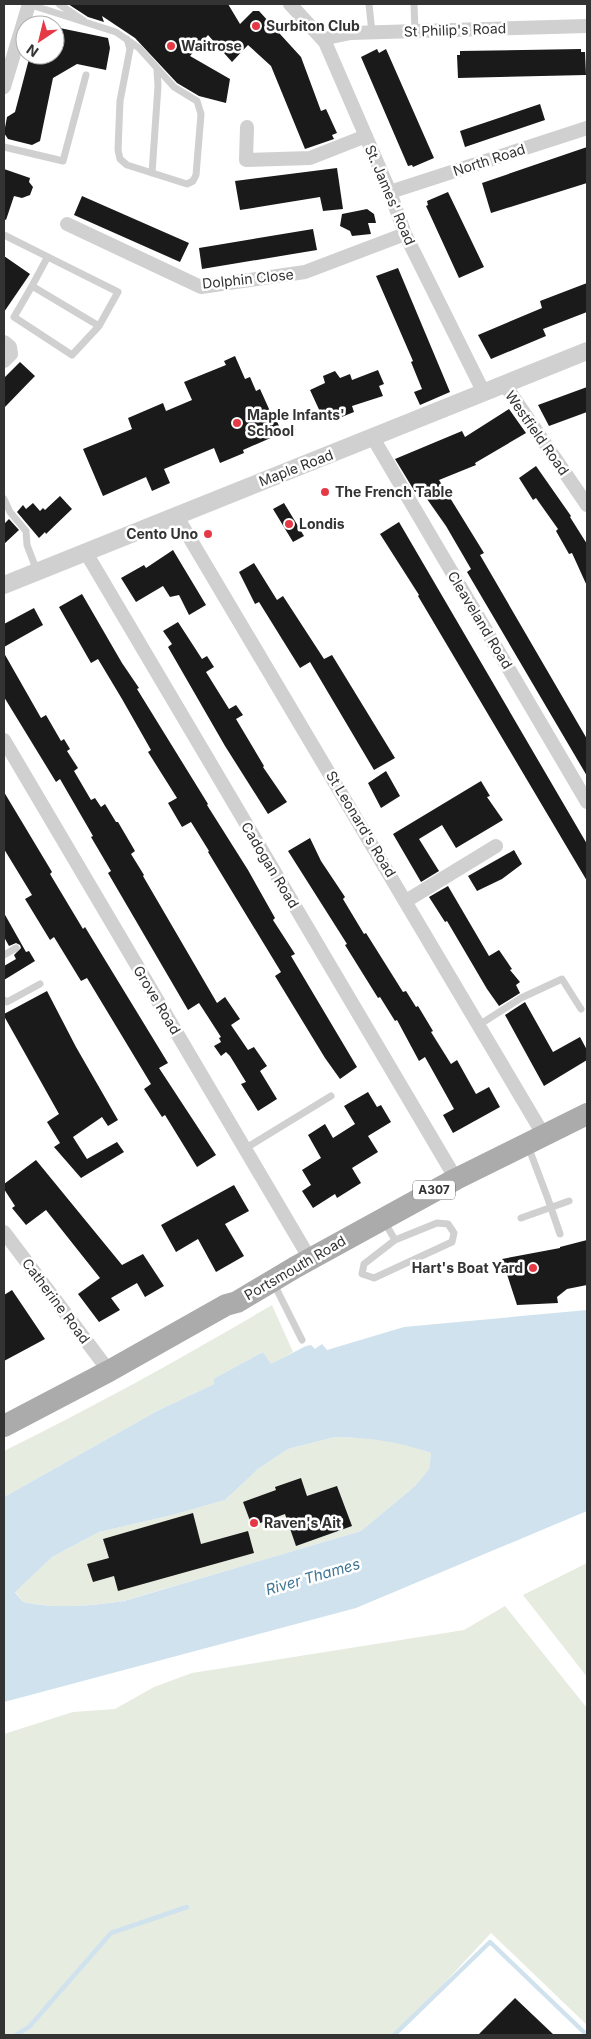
<svg xmlns="http://www.w3.org/2000/svg" width="591" height="2039" viewBox="0 0 591 2039" font-family="Inter,sans-serif">
<rect width="100%" height="100%" fill="#fff"/>
<!-- green -->
<path fill="#e6ecdf" d="M272,1305L293,1352L271,1365L263,1352L213,1379L214,1384L157,1411L4,1497V1451C95,1406 184,1357 272,1305Z
M335,1437L367,1438L402,1443L431,1453L429,1469L415,1486L361,1531L123,1601C90,1606 56,1609 23,1602L15,1591L52,1557L99,1532L172,1515L225,1500L258,1469L288,1449Z
M587,1563V1677L523,1595Z
M505,1606L587,1708V2025L491,1933L396,2035H4V1734L73,1712L115,1709L154,1687L192,1673L464,1630Z"/>
<!-- water -->
<path fill="#cfe2ee" fill-rule="evenodd" d="M587,1310V1511L356,1608L4,1702V1497L157,1411L214,1384L213,1379L263,1352L271,1364L306,1346L311,1345L315,1349L322,1344L327,1350L404,1327ZM335,1437C371,1438 397,1441 431,1453L429,1469L415,1486L361,1531L124,1601C90,1606 56,1609 23,1602L15,1592L52,1557L99,1532L172,1515L225,1500L258,1469L288,1449Z"/>
<g fill="none" stroke-linecap="round" stroke-linejoin="round">
<!-- stream -->
<path stroke="#cfe2ee" stroke-width="4.5" d="M16,2035L29,2027L111,1933L187,1907
M394,2035L490,1942L587,2035"/>
</g>
<!-- building -->
<path fill="#1a1a1a" d="M68,4H228L240,24L253,11H259L301,57L321,111L326,109L337,133L332,135L334,139L305,149L271,66L248,45L232,62L208,35L190,56L230,79L226,103L199,96L177,83L135,38L102,16L104,22L88,17Z
M55,27L108,38L110,48L106,70L77,64L53,78L40,141L32,145L8,139L4,133L7,117L15,112L30,55H55Z
M377,49L379,53L386,49L434,158L413,167L412,165L408,166L361,57Z
M581,49V52H585L586,75L458,78L457,55H460V51Z
M540,104L545,120L465,147L460,131Z
M587,147V183L491,213L482,183Z
M337,168L343,209L323,211L320,197L240,210L235,181Z
M4,169L30,178L29,182L33,187L30,195L22,198L14,196L6,220L4,219Z
M448,192L484,267L459,278L426,206L428,205L427,201Z
M82,196L189,243L180,262L74,215Z
M367,209L374,214L376,223H368L371,234L352,236L350,231L340,226L342,214Z
M313,229L317,250L202,269L199,248Z
M4,256L30,274L4,312Z
M398,268L450,392L420,405L414,392L422,389L411,362L413,361L376,276Z
M587,283V312L543,329L546,336L491,359L478,335L542,308L540,301Z
M235,356L245,379L250,377L256,391L260,389L274,420L276,419L282,433L243,450L244,453L220,463L214,448L164,469L170,483L152,491L146,477L103,496L83,449L132,429L128,418L163,403L166,411L192,400L184,382L226,365L224,361Z
M20,362L35,376L4,408V378Z
M378,370L384,384L379,386L383,396L352,406L354,412L339,418L336,410L322,416L310,390L325,383L323,376L335,371L340,378L350,374L352,380Z
M587,387V412L549,426L538,405Z
M509,409L526,433L475,463L476,465L439,480L484,553L480,555L587,739V776L467,572L471,569L446,526L420,489L415,492L395,459L462,431L465,437Z
M536,466L571,516L570,517L587,544V586L572,553L569,554L556,531L558,529L536,498L533,500L519,478Z
M60,496L72,509L46,534L45,532L39,538L17,512L23,505L26,509L33,503L40,511L43,508L45,510Z
M284,503L304,536L293,542L273,509Z
M9,519L19,530L4,544V524Z
M399,522L587,844V881L418,596L419,595L380,534Z
M173,550L206,605L189,615L179,595L170,597L163,586L136,602L121,578L144,565L146,568Z
M254,563L277,600L283,596L324,659L332,655L395,758L374,770L310,662L300,668L259,602L255,604L239,572Z
M82,594L122,663L139,688L137,689L208,804L207,805L248,870L275,918L273,920L295,954L291,956L357,1067L340,1079L325,1058L275,976L281,972L208,852L209,851L191,822L182,827L168,803L177,798L148,752L151,750L122,699L98,659L91,663L59,607Z
M34,608L43,625L4,647V624Z
M178,622L202,659L207,656L214,667L206,672L229,709L236,705L243,715L236,719L264,766L263,767L287,802L268,814L225,746L168,647L172,644L163,631Z
M4,653L41,718L46,715L61,741L64,739L70,749L67,751L78,768L74,771L91,800L95,798L101,807L105,804L116,822H118L135,851L131,854L144,875L143,876L217,1003L225,997L240,1019L231,1025L248,1050L254,1047L267,1066L260,1071L277,1099L258,1111L241,1084L246,1082L230,1056L226,1052L221,1056L214,1046L221,1042L219,1038L221,1037L199,1003L188,1010L108,873L111,871L91,837L93,836L60,779L56,782L4,697Z
M386,771L400,796L381,808L368,783Z
M481,781L490,796L487,797L503,820L456,848L442,825L419,839L439,871L421,882L393,834Z
M4,792L52,872L50,874L83,929L85,927L168,1063L159,1068L216,1155L197,1167L165,1115L162,1117L144,1089L151,1084L87,978L81,981L54,937L50,940L25,899L32,895L4,849Z
M310,838L321,861L345,897L343,899L364,934L366,933L403,992L406,991L416,1007L418,1006L433,1031L431,1032L451,1064L457,1060L476,1094L489,1087L500,1107L453,1133L443,1115L454,1109L425,1057L419,1061L397,1020L395,1021L380,997L378,998L345,945L347,944L288,851Z
M514,850L522,864L502,879L477,891L468,876Z
M448,886L489,956L499,950L512,969L510,970L520,982L516,985L520,993L499,1006L487,989L447,921L445,922L429,897Z
M4,913L26,952L29,951L35,961L4,980V966L16,959L14,955L21,948L20,945L16,943L9,946L4,937Z
M47,991L76,1047L118,1120L108,1126L102,1117L73,1137L87,1159L117,1142L124,1152L81,1178L54,1147L60,1143L47,1122L59,1114L4,1016V1014Z
M525,1002L553,1052L580,1037L587,1050V1060L544,1086L505,1015Z
M368,1092L377,1107L381,1105L391,1122L368,1136L378,1152L352,1168L361,1183L337,1198L335,1194L313,1208L302,1191L311,1185L302,1170L321,1158L308,1135L325,1124L333,1138L355,1124L344,1106Z
M36,1160L122,1265L143,1254L164,1286L145,1297L137,1283L111,1298L120,1310L99,1322L78,1294L100,1278L46,1210L26,1225L12,1208L15,1206L4,1189V1184Z
M234,1185L249,1211L225,1224L244,1256L216,1272L198,1239L176,1252L161,1225Z
M587,1240V1285L567,1289L557,1297L558,1303L517,1305L502,1259L560,1248V1247Z
M12,1290L45,1339L4,1361V1295Z
M301,1478L307,1496L337,1486L352,1526L296,1546L285,1514L252,1526L243,1502L276,1490L275,1487Z
M193,1513L201,1544L248,1531L254,1553L118,1591L114,1576L93,1582L87,1564L109,1558L103,1539Z
M515,1998L554,2035H478Z"/>
<g fill="none" stroke-linecap="round" stroke-linejoin="round">
<!-- service -->
<path stroke="#d0d0d0" stroke-width="7" d="M28,4L116,32L139,48L174,87L197,101L201,114L196,175L193,181L187,184L127,165L120,159L118,150L120,101L130,49L127,39
M59,4L84,21
M369,4L372,33
M414,4L415,31
M4,147L63,161L86,75
M152,173L158,86L157,70
M4,235L118,292L99,326L32,286L47,258
M32,286L14,317L72,355L99,326
M4,499L10,512L26,531L27,545L37,571
M4,955L16,948
M4,1000L7,1002L40,984
M479,1025L521,998L562,979L581,1009
M528,1146L548,1199L560,1234
M246,1148L331,1096
M521,1218L569,1201
M384,1221L395,1240L437,1223L448,1224L454,1233L452,1242L374,1278L362,1274L364,1264L395,1240
M274,1284L302,1340"/>
<!-- minor -->
<path stroke="#d0d0d0" stroke-width="14" d="M290,4L325,42L390,192L405,234L484,393
M325,42L331,37L351,33L587,26
M4,87L29,4
M247,127L246,160L310,158L366,136
M390,192L587,128
M67,224L201,287L305,272L405,234
M4,342L10,347L11,354L4,361
M505,385L587,505
M373,438L587,802
M176,515L543,1134
M85,551L456,1179
M4,740L310,1259
M406,901L496,846
M4,1232L109,1371"/>
<!-- tertiary -->
<path stroke="#d0d0d0" stroke-width="18" d="M4,585L587,351"/>
<!-- primary -->
<path stroke="#ababab" stroke-width="22" d="M4,1426L109,1371L226,1305L237,1302L294,1268L456,1179L587,1114"/>
</g>
<!-- markers -->
<g fill="#e63946" stroke="#fff" stroke-width="2">
<circle cx="256" cy="26" r="5"/>
<circle cx="171" cy="46" r="5"/>
<circle cx="237" cy="423" r="5"/>
<circle cx="325" cy="492" r="5"/>
<circle cx="289" cy="524" r="5"/>
<circle cx="208" cy="534" r="5"/>
<circle cx="533" cy="1268" r="5"/>
<circle cx="254" cy="1523" r="5"/>
</g>
<g text-anchor="middle" stroke-width="5" stroke-linejoin="round" paint-order="stroke">
<!-- shield labels -->
<rect fill="#fff" stroke="#707070" stroke-width="1" x="413" y="1180.5" width="42" height="19" rx="4"/>
<g font-size="12" font-weight="bold" fill="#333">
<text x="434" y="1194">A307</text>
</g>
<!-- poi labels -->
<g font-size="14" font-weight="bold" fill="#333" stroke="#fff" text-anchor="start">
<text x="266" y="31">Surbiton Club</text>
<text x="181" y="51">Waitrose</text>
<text x="247" y="420">Maple Infants'<tspan x="247" dy="16">School</tspan></text>
<text x="335" y="497">The French Table</text>
<text x="299" y="529">Londis</text>
<text x="198" y="539" text-anchor="end">Cento Uno</text>
<text x="523" y="1273" text-anchor="end">Hart's Boat Yard</text>
<text x="264" y="1528">Raven's Ait</text>
</g>
<!-- street labels -->
<g font-size="14" fill="#333" stroke="#fff">
<text transform="translate(455 30) rotate(-2)" y="5">St Philip's Road</text>
<text transform="translate(489 160) rotate(-18)" y="5">North Road</text>
<text transform="translate(390 195) rotate(67)" y="5">St. James' Road</text>
<text transform="translate(248 279) rotate(-6)" y="5">Dolphin Close</text>
<text transform="translate(537 433) rotate(55)" y="5">Westfield Road</text>
<text transform="translate(296 468) rotate(-21)" y="5">Maple Road</text>
<text transform="translate(480 620) rotate(59)" y="5">Cleaveland Road</text>
<text transform="translate(361 824) rotate(59)" y="5">St Leonard's Road</text>
<text transform="translate(270 865) rotate(59)" y="5">Cadogan Road</text>
<text transform="translate(157 1000) rotate(59)" y="5">Grove Road</text>
<text transform="translate(295 1268) rotate(-30)" y="5">Portsmouth Road</text>
<text transform="translate(56 1301) rotate(53)" y="5">Catherine Road</text>
</g>
<!-- water labels -->
<g font-size="15" font-style="italic" fill="#3f7597" stroke="#fff">
<text transform="translate(313 1577) rotate(-16)" y="5">River Thames</text>
</g>
</g>
<!-- border -->
<rect width="591" height="2039" fill="none" stroke="#333333" stroke-width="10"/>
<!-- north arrow -->
<g transform="translate(40 40) rotate(215)"><circle r="24" fill="#ffffff" stroke="#adadad"/>
<path d="M0-4L9 19L0 12L-9 19Z" fill="#e63946"/>
<text y="-8" font-size="14" font-weight="bold" text-anchor="middle" fill="#333333">N</text>
</g>
</svg>
